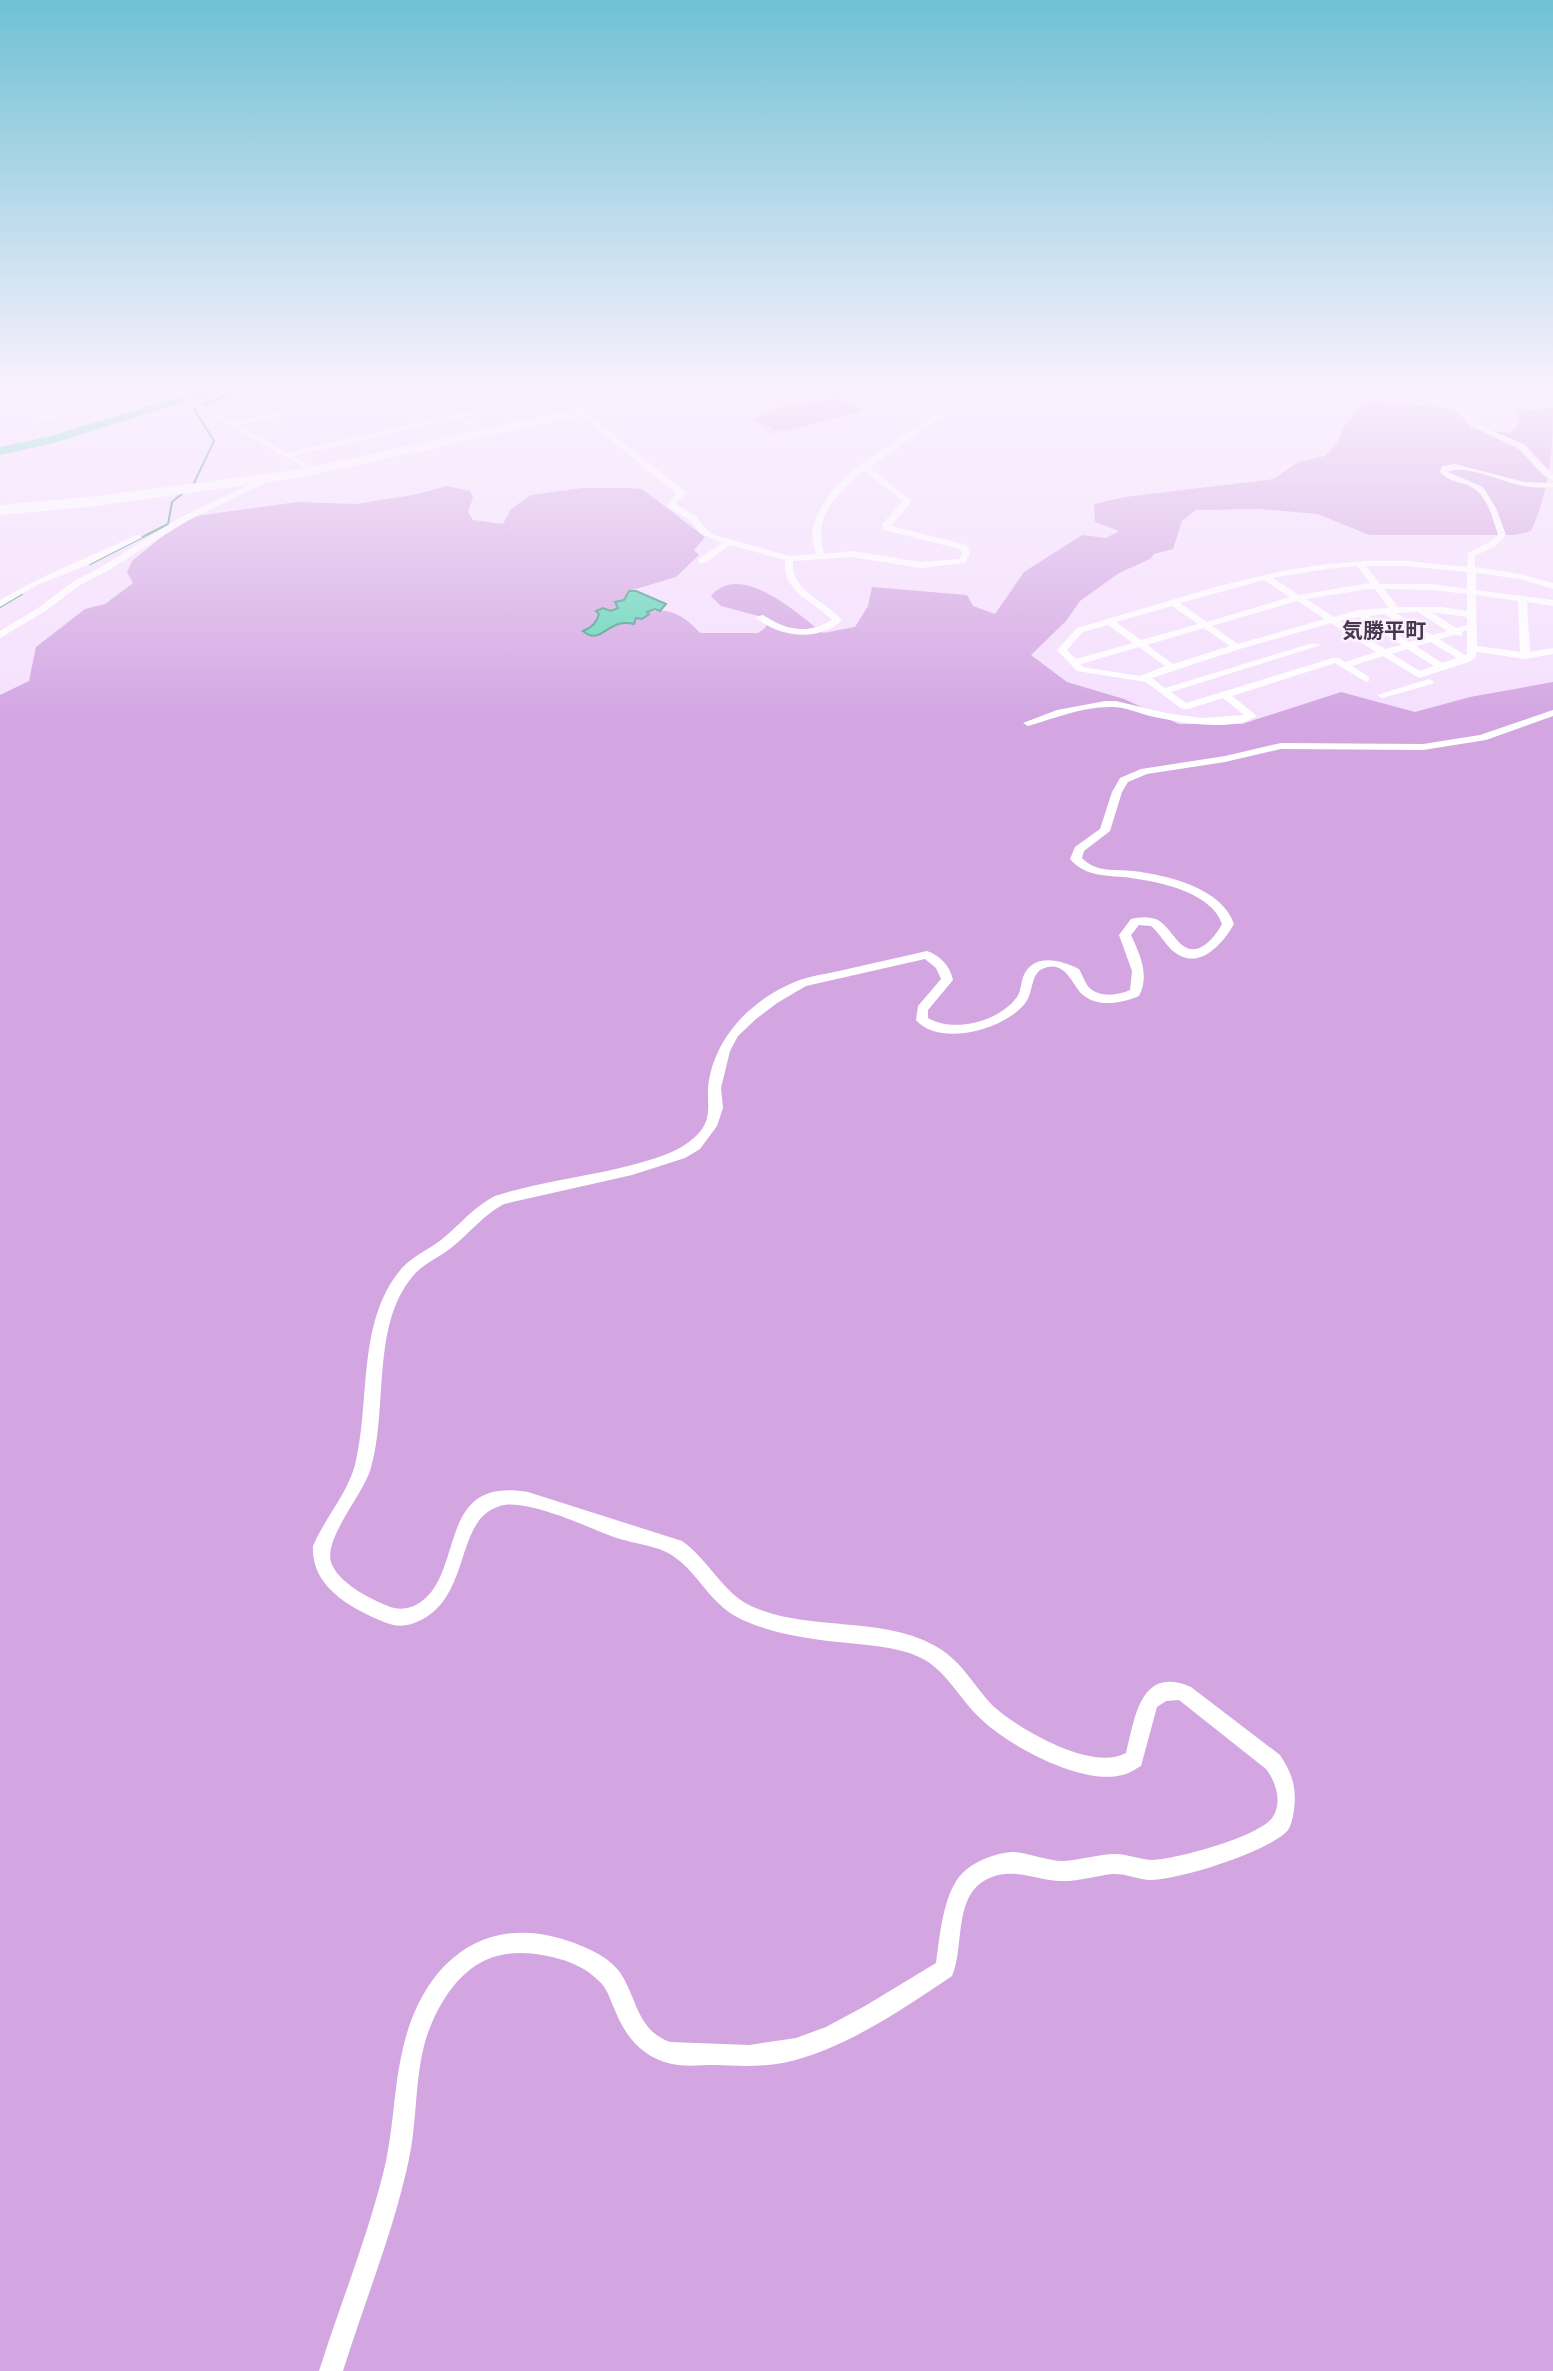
<svg xmlns="http://www.w3.org/2000/svg" width="1553" height="2371" viewBox="0 0 1553 2371" font-family="Bitter,'Noto Sans JP',serif">
<rect width="100%" height="100%" fill="#f5e0fd"/>
<!-- built -->
<path fill="#ebd1f3" d="M753,386H835L866,411L772,435L750,420L773,408Z"/>
<!-- green -->
<path fill="#d3a6e2" d="M841,397L863,411L784,431L774,430L755,419L776,408Z
M1370,401L1456,409L1471,428L1510,433L1517,426L1519,411L1553,408C1553,452 1549,491 1531,531L1515,535H1369L1318,514L1260,509L1196,510L1182,521L1173,549L1154,554L1150,559L1119,573L1080,601L1066,621L1031,655L1067,682L1124,699L1179,724H1242L1341,692L1415,712L1470,697L1553,682V2371H0V695L29,681L36,647L85,609L105,604L133,583L127,572L132,561L164,535L196,516L297,502L356,504L413,495L447,486L470,491L473,497L468,512L473,520L503,524L511,509L531,495L583,488H629L642,489L705,537L694,550L699,555L676,577L629,591L625,600L616,603L619,608L599,614L597,621L607,629L623,622L634,624L636,618C662,603 681,612 700,633H758L765,628L770,619L721,606L711,596C741,560 797,614 823,633L855,627L868,606L872,587L967,595L973,606L995,614L1024,572L1082,535L1106,538L1119,531L1095,522L1094,504L1125,497L1274,479L1298,462L1325,456L1336,445L1345,425L1361,406Z"/>
<!-- water -->
<path fill="#5bd5b5" stroke="#459885" stroke-width="2" d="M629,591H636L666,604L660,611L655,609L647,612L649,614L642,619L636,618L634,624C607,617 602,647 583,631C591,628 597,623 599,614L596,611L603,608L611,611L618,608L615,602L624,600Z"/>
<g fill="none" stroke-linecap="round" stroke-linejoin="round">
<!-- stream -->
<path stroke="#459885" stroke-width="2" d="M193,485L214,441L194,409L245,386
M90,564L168,524L172,502L183,493
M0,607L22,594"/>
<!-- river -->
<path fill="#5bd5b5" fill-rule="evenodd" d="M216,386H235L54,443L0,455V447L47,437Z"/>
<!-- street -->
<path fill="#fff" fill-rule="evenodd" d="M0,386H7L0,390Z
M24,386H34L78,409L37,423V419L68,409Z
M159,386H168L231,422L400,386H423L460,414L582,386H597L564,395L684,491L685,493L676,504L696,516L707,530L715,535L789,556L816,554C814,546 811,535 813,528C826,469 924,428 968,393L941,386L973,390L977,386H985L980,391C1014,399 1019,415 1049,386H1057C1023,422 1015,403 975,395L869,467L912,501L891,526L967,545L970,554L965,563L921,568L851,557L793,561C791,592 825,600 842,620C818,643 778,637 755,617L763,615C786,630 806,635 832,620C813,600 782,593 785,560L730,545L705,563H699V559L722,543L701,534L690,520L668,507L667,505L676,493L557,396L463,418L492,430L493,432L489,434L454,419L293,456L317,469V473H314ZM415,388L452,415L287,453L237,425ZM864,471L903,501L882,524L884,530L960,549L962,554L959,559L921,562L851,551L824,554C823,547 820,538 821,531C822,507 847,485 864,471Z
M1395,386H1404L1416,394L1452,401L1457,400L1439,393V389L1445,386H1455L1448,391L1465,398L1515,386H1529L1472,401C1500,410 1525,403 1553,397V401C1535,406 1515,411 1496,410C1484,410 1470,401 1457,404L1480,425L1525,445L1553,475V481L1542,474L1519,449L1475,428L1450,405L1411,398Z
M49,387L85,399L128,409L124,411L80,403L49,391Z
M1455,464L1524,482L1553,483V487C1543,488 1534,488 1524,486C1506,483 1463,463 1448,472L1483,487L1496,508L1506,535L1497,545L1475,556V567L1520,574L1553,583V589L1520,579L1476,573V590L1553,600V606L1527,602L1530,652L1553,648V654L1525,659L1477,652L1475,658L1469,662L1419,678L1383,656L1352,666L1369,677V681L1366,682L1335,663L1232,696L1257,716C1231,733 1179,722 1150,716C1138,713 1125,707 1113,707C1083,706 1056,718 1028,726L1023,723L1057,710L1105,701H1116L1166,713L1202,718L1244,715L1223,698L1188,709H1182L1146,682L1077,671L1057,650L1077,628L1219,586L1278,572L1326,564L1365,561H1406L1467,567L1468,553L1491,541L1498,535C1492,516 1486,490 1465,484C1455,481 1447,480 1440,472L1442,466ZM1357,566L1370,583L1299,595L1272,578L1326,569ZM1366,566H1406L1467,572V589L1432,584H1380ZM1264,580L1290,597L1207,622L1180,603ZM1369,589H1375L1389,608L1358,610L1334,617L1306,599ZM1384,589L1432,590L1467,594V611L1442,607H1398ZM1476,595L1518,601L1520,652L1477,646ZM1297,601L1325,619L1238,644L1212,626ZM1172,606L1198,624L1141,640L1116,622ZM1418,612L1447,631L1432,635L1396,613ZM1431,612L1467,617V625L1456,628ZM1384,614L1424,638L1409,642L1369,616ZM1359,617L1401,645L1385,649L1340,621ZM1331,623L1376,652L1345,662L1339,658H1333L1186,703L1171,692L1321,645L1313,643L1165,688L1152,678L1240,649ZM1108,625L1133,643L1076,659L1067,650L1083,632ZM1204,628L1230,646L1173,664L1147,645ZM1467,630V654L1465,655L1439,639L1454,635L1462,636V632ZM1430,642L1457,658L1442,663L1416,646ZM1139,647L1165,666L1140,676L1083,667L1081,664ZM1407,649L1434,666L1420,671L1392,654Z
M266,477L273,479L185,522L109,570L80,585L44,612L0,638V631L38,608L74,581L103,566L179,518Z
M136,535L143,537L90,564L37,585L0,607V600C43,574 91,557 136,535Z
M1429,679L1434,682L1432,684L1382,698L1377,695Z
M1553,710V716L1486,740L1423,750L1281,749L1225,762L1147,774L1128,782L1122,792L1110,831L1084,851L1082,858C1096,873 1115,869 1133,871C1167,875 1222,888 1234,924C1222,945 1198,972 1173,951C1165,944 1160,934 1151,926L1139,925L1131,935C1140,955 1150,975 1139,996C1122,1003 1099,1008 1083,995C1072,986 1066,958 1042,969C1031,974 1033,993 1026,1002C1007,1029 940,1048 916,1020L918,1006L941,979L936,968L925,959L806,986L777,1003L756,1019L738,1036L730,1051L721,1088L723,1108L717,1126L700,1149L685,1158L632,1175L504,1204C483,1215 469,1234 451,1248C438,1258 423,1264 413,1276C370,1326 389,1412 370,1471C362,1495 324,1539 331,1562C337,1582 370,1599 388,1606C397,1610 406,1609 414,1606C468,1580 432,1475 528,1492L682,1541C708,1559 723,1593 751,1606C810,1633 888,1614 942,1650C963,1664 975,1687 992,1705C1018,1729 1092,1772 1126,1753C1135,1718 1140,1665 1191,1687L1280,1755C1292,1773 1297,1788 1294,1810C1293,1816 1292,1824 1288,1830C1271,1851 1177,1881 1149,1880C1137,1879 1125,1873 1112,1874C1095,1876 1077,1882 1059,1881C1032,1879 1008,1865 982,1882C954,1901 964,1949 952,1976C903,2009 842,2051 783,2063C761,2067 737,2066 715,2065C701,2065 685,2067 672,2064C641,2057 625,2036 614,2008C610,1999 607,1988 599,1981C586,1968 570,1961 552,1957C494,1943 459,1966 434,2018C413,2061 419,2113 409,2159C394,2231 365,2300 343,2371H319C340,2305 366,2241 383,2174C394,2132 393,2089 403,2048C421,1970 476,1915 559,1938C579,1944 606,1954 619,1971C637,1996 636,2030 670,2042L749,2045L796,2038L826,2027L865,2006L936,1963C940,1936 943,1887 967,1869C978,1860 997,1853 1011,1852C1028,1852 1046,1861 1063,1861C1081,1860 1099,1854 1116,1854C1128,1854 1140,1860 1153,1860C1176,1859 1258,1837 1272,1818C1283,1803 1276,1782 1266,1769L1179,1700L1166,1701L1157,1707L1141,1766C1135,1769 1129,1774 1122,1775C1083,1786 1006,1745 979,1717C960,1699 948,1674 925,1660C902,1647 874,1646 848,1643C814,1640 765,1633 735,1616C702,1597 692,1556 652,1547C638,1543 624,1541 611,1536C585,1526 525,1498 500,1506C454,1519 472,1597 419,1621C407,1627 396,1627 384,1622C367,1615 346,1605 333,1592C320,1580 312,1565 313,1546C325,1518 347,1494 355,1465C371,1402 356,1321 402,1268C413,1256 428,1250 441,1240C460,1225 473,1207 495,1196C535,1183 578,1178 620,1168C643,1162 670,1156 689,1142C719,1120 703,1101 710,1075C720,1031 756,997 797,981C810,976 825,974 839,971C868,964 898,958 927,951C941,956 950,966 953,980L928,1010V1018C954,1033 999,1022 1017,997C1021,991 1021,983 1023,977C1033,952 1061,960 1079,969C1082,974 1084,980 1087,985C1097,998 1117,996 1130,990L1132,971L1119,935L1131,919C1140,917 1149,916 1158,920C1166,925 1171,933 1177,940C1194,961 1212,942 1222,924C1212,894 1165,883 1137,879C1113,874 1088,880 1070,859L1075,847L1100,829L1112,792L1120,778L1141,769L1225,756L1281,743L1423,744L1480,735Z"/>
<!-- highway -->
<path fill="#fff" fill-rule="evenodd" d="M688,386H726L720,390L656,399L303,477L97,506L0,515V505L97,496L303,469L656,391Z"/>
</g>
<!-- sky -->
<linearGradient id="sky" x2="0" y2="1"><stop stop-color="#6fc1d4"/><stop offset="0.54" stop-color="#faf1fe"/><stop offset="1" stop-color="#faf1fe" stop-opacity="0"/></linearGradient>
<rect width="1553" height="718" fill="url(#sky)"/>
<g text-anchor="middle" stroke-width="5" stroke-linejoin="round" paint-order="stroke">
<!-- far-quarter labels -->
<g font-size="21" font-weight="bold" fill="#48374e" stroke="#fbf2fe">
<text x="1384" y="638">気勝平町</text>
</g>
</g>
</svg>
